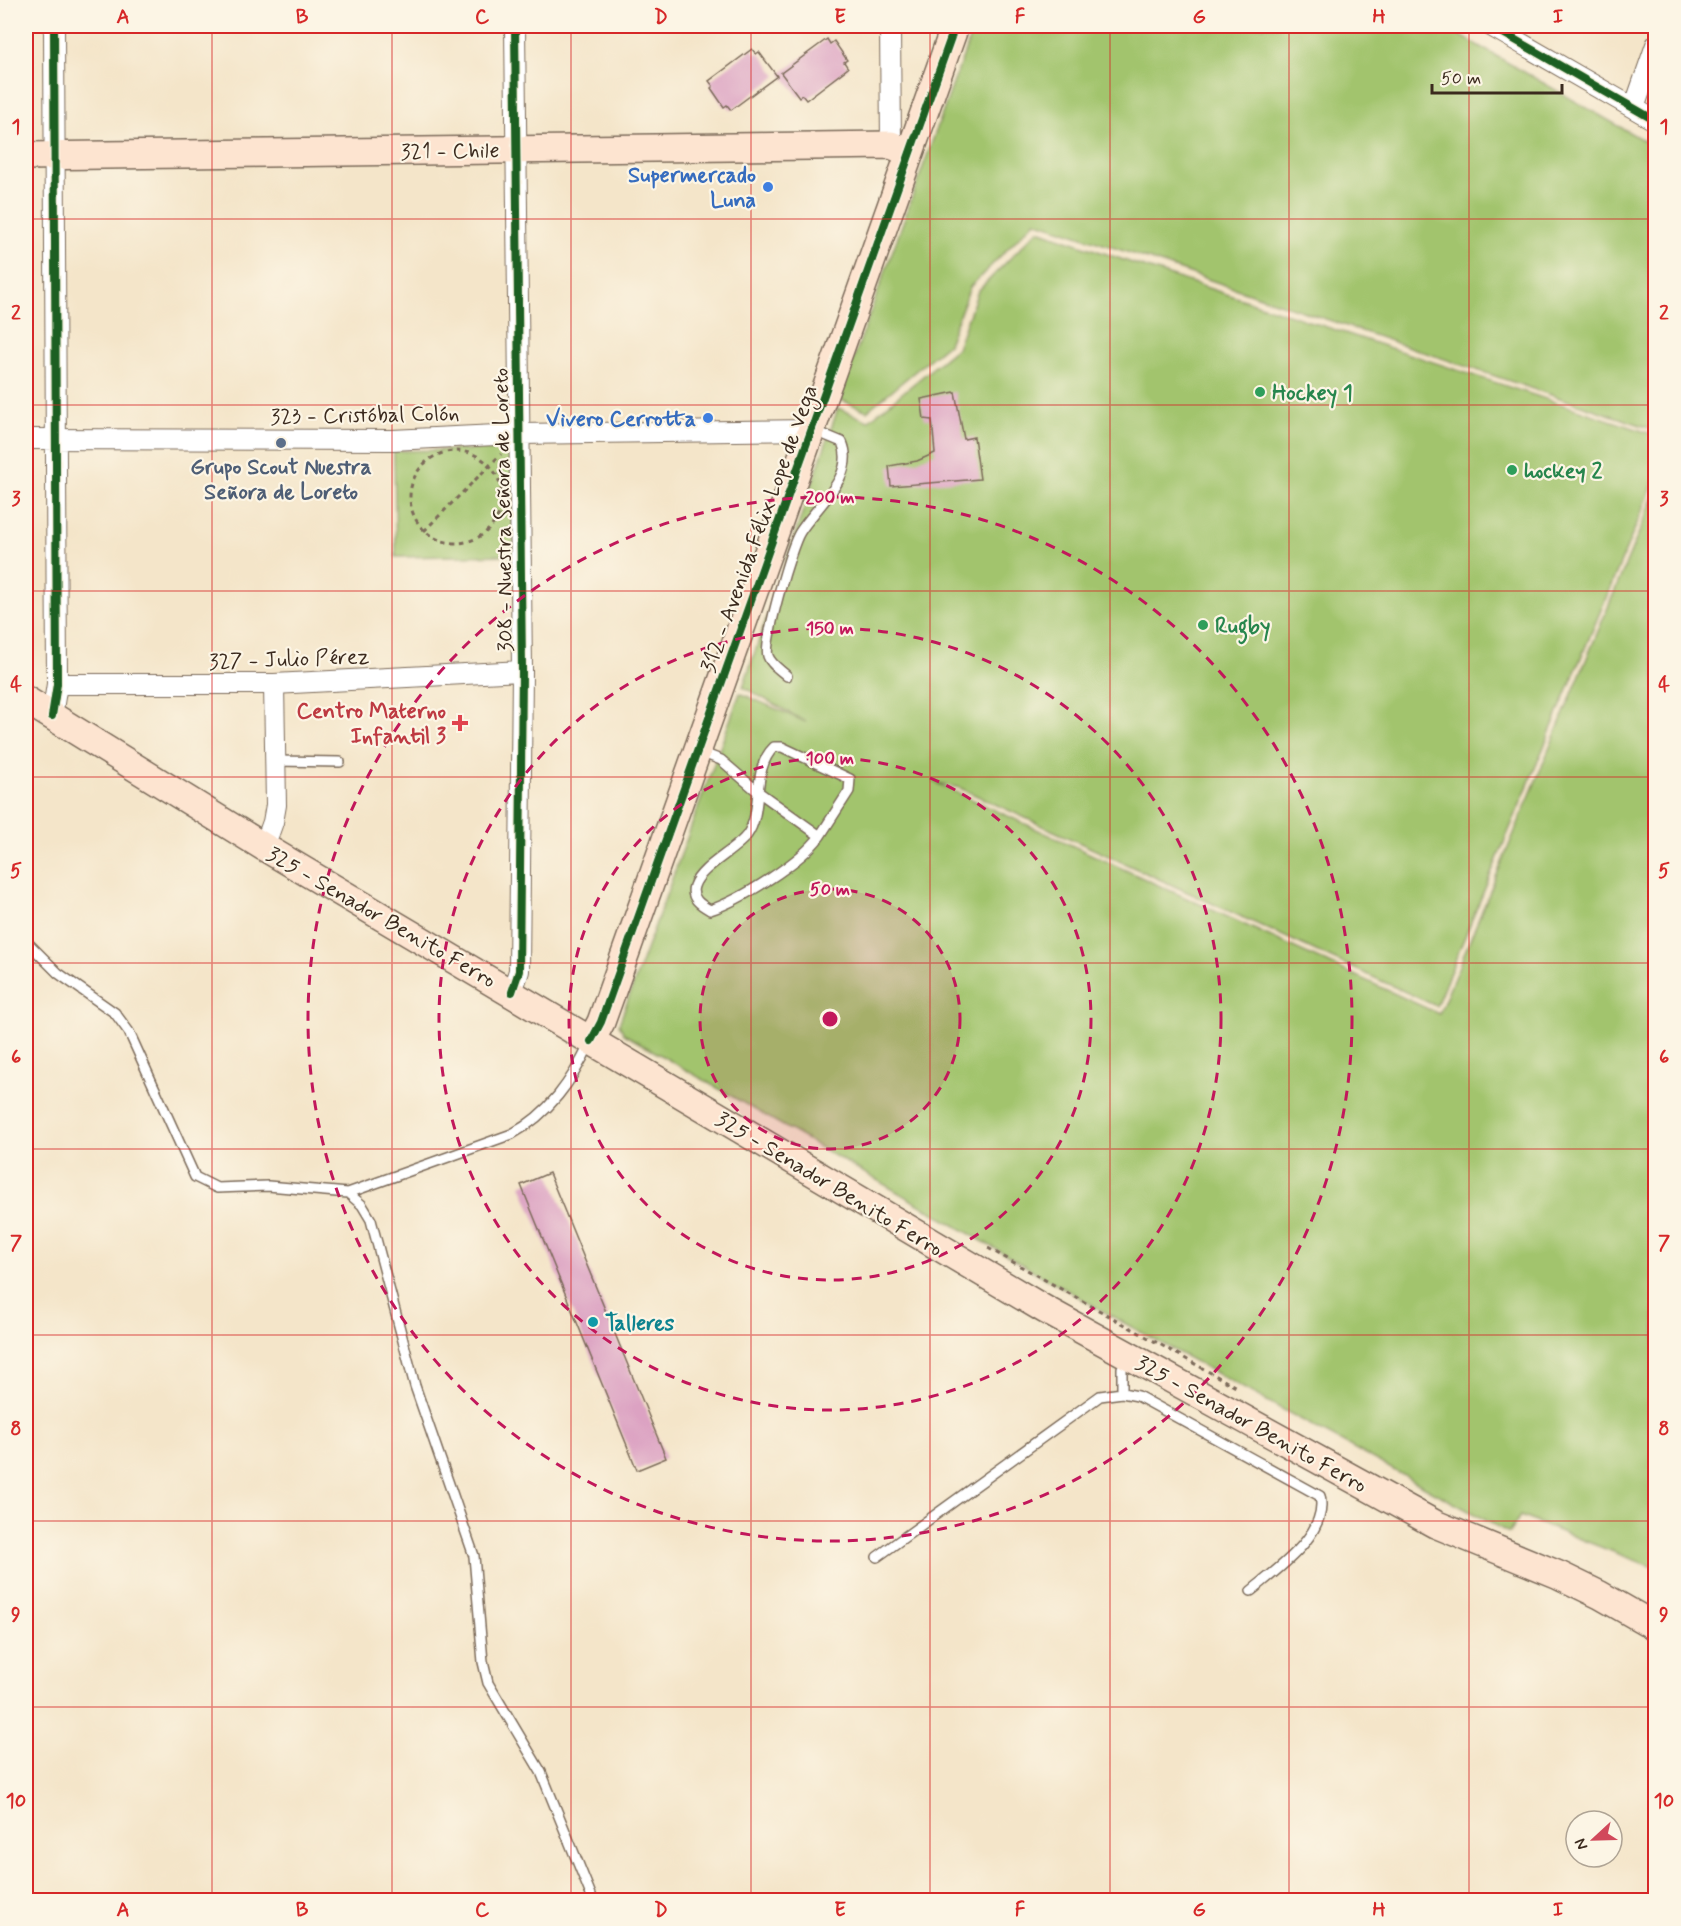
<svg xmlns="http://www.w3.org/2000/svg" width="1681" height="1926" viewBox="0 0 1681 1926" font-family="Mynerve,sans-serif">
<rect width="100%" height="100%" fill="#fcf5e5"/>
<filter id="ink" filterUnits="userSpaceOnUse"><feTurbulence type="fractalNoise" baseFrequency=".0167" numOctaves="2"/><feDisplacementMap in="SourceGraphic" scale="12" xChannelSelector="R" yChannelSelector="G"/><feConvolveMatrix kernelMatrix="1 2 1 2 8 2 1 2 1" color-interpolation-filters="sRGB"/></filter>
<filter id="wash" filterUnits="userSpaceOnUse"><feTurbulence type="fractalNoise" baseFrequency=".008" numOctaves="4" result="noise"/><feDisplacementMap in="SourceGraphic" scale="24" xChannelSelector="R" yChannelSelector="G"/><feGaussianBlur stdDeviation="1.35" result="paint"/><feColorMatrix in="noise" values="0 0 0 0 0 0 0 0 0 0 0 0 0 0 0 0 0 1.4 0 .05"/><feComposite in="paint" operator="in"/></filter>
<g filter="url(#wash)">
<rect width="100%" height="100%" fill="#f4e5c9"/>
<!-- green -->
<path fill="#a2c46d" stroke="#6e7746" stroke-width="1.5" d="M974,26H1444L1655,147V430L1035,221L970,287L948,344L867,411L839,399Z
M1038,230L1138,265L1655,435V480L1436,1006L960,788L934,782L1439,1014L1655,494V1568L1520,1516L1509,1533L1115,1318L624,1034L619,1024L740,693L806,722L743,687L838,408L868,421L957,348L978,291Z
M512,449L514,555L396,557L394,451Z"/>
<g id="blocks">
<!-- building -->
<path fill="#dca2c2" d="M827,39L830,44L834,41L847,60L844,62L848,68L806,100L802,95L799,97L781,73Z
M752,49L756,54L759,52L777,76L731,110L727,105L724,107L711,88L713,86L709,81Z
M955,392L964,439L974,437L980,479L891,486L889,466L917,461L935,453L932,420L924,419L921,399Z
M549,1173L666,1458L637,1470L521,1185Z"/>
</g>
</g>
<g filter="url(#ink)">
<use href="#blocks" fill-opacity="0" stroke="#7c6b5a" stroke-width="1.5"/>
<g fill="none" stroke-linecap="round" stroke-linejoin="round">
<defs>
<path id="lane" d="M787,676C781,670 771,665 768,656C763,643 791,546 800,532C816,506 857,476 842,442L813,430
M700,752L721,760L757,791L820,836C801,862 741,900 710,910C701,905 690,898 694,886C700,867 735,851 747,835C764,811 751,769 774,747H782L850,779L849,791L820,836
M276,761L340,762
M26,941L58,973L115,1013L129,1032L195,1177L217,1188L268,1186L348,1193L362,1205L371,1220L415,1386L474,1556L483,1662L488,1683L541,1772L593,1900
M348,1193L512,1134C549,1114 572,1081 590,1043
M1122,1393L1138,1396L1320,1496C1329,1534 1276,1570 1251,1591
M877,1557L1100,1396L1122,1393V1368L1128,1358"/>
<path id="street" d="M890,26L891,145
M1491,26L1656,121
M1634,108L1656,45
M26,439L392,440L519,434L812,430
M57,684H274L522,671
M52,716L57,684L54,26
M264,847L273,822L276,805L274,684
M512,992L519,971L522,671L515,26"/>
<path id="secondary" d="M26,156L891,145L908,152
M26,700L264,847L1044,1309L1435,1524L1559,1575L1600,1595L1656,1627
M591,1041L601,1022L955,26"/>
</defs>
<!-- lane casing -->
<use href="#lane" stroke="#7c6b5a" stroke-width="12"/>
<!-- street casing -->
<use href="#street" stroke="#7c6b5a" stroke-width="22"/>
<!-- secondary casing -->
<use href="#secondary" stroke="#7c6b5a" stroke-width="30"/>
<!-- path -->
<path stroke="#7c6b5a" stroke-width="3" stroke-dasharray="4.5 4.5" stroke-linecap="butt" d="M410 497a46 46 0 1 1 92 0a46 46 0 1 1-92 0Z
M424,531L501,454
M988,1248L1236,1387"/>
<!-- lane -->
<use href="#lane" stroke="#fff" stroke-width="9"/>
<!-- street -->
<use href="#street" stroke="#fff" stroke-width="20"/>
<!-- secondary -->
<use href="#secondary" stroke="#fde4d0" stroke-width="27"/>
<defs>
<path id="cycleway" d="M1491,26L1656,121
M52,716L57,684L54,26
M512,992L519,971L522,671L515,26
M591,1041L601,1022L955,26"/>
</defs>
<!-- cycleway casing -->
<use href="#cycleway" stroke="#fcf5e5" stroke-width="11"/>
<!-- cycleway -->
<use href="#cycleway" stroke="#1b5e20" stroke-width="8"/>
</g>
</g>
<!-- grid -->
<path fill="none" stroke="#d62828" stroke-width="1.5" stroke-opacity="0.55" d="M212,26V1900M392,26V1900M571,26V1900M751,26V1900M930,26V1900M1110,26V1900M1289,26V1900M1469,26V1900M26,219H1656M26,405H1656M26,591H1656M26,777H1656M26,963H1656M26,1149H1656M26,1335H1656M26,1521H1656M26,1707H1656"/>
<!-- distance rings -->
<circle cx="830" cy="1019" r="130" fill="#c2185b" fill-opacity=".12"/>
<g fill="none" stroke="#c2185b" stroke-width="3" stroke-dasharray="10 8">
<circle cx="830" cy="1019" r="130"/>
<circle cx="830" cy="1019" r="261"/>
<circle cx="830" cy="1019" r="391"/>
<circle cx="830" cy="1019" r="522"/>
</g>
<!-- markers -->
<g fill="#3f7fe0" stroke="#fcf5e5" stroke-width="2">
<circle cx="768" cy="187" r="6"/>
<circle cx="708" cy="418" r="6"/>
</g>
<g fill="#2e9e5b" stroke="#fcf5e5" stroke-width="2">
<circle cx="1260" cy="392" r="6"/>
<circle cx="1512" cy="470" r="6"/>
<circle cx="1203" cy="625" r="6"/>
</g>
<circle fill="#5c6f8a" stroke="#fcf5e5" stroke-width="2" cx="281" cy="443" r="6"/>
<path fill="#e0444e" stroke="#fcf5e5" stroke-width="2" d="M457 714h6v6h6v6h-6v6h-6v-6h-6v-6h6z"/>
<circle fill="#0f9aa8" stroke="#fcf5e5" stroke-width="2" cx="593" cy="1322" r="6"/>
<g text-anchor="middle" stroke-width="4.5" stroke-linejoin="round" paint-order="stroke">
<!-- street labels -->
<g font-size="22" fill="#3b2a1e" stroke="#fcf5e5">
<text transform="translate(450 150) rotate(-1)" y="8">321 - Chile</text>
<text transform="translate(365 414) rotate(-1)" y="8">323 - Cristóbal Colón</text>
<text transform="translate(502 510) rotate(-91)" y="8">308 - Nuestra Señora de Loreto</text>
<text transform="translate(758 528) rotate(-70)" y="8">312 - Avenida Félix Lope de Vega</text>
<text transform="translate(289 658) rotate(-2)" y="8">327 - Julio Pérez</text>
<text transform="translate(382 916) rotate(30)" y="8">325 - Senador Benito Ferro</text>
<text transform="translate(830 1183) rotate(31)" y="8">325 - Senador Benito Ferro</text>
<text transform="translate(1252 1423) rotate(29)" y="8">325 - Senador Benito Ferro</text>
</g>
<!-- shop labels -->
<g font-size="22" font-weight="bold" fill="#366cbe" stroke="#fcf5e5" text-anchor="end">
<text x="756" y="182">Supermercado<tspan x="756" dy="25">Luna</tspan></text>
<text x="696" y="426">Vivero Cerrotta</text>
</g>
<!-- leisure labels -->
<g font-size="22" font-weight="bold" fill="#27864d" stroke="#fcf5e5" text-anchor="start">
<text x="1272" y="400">Hockey 1</text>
<text x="1524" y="478">hockey 2</text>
<text x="1215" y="633">Rugby</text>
</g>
<!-- service labels -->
<g font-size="22" font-weight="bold" fill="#4e5e75" stroke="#fcf5e5">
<text x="281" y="474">Grupo Scout Nuestra<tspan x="281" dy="25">Señora de Loreto</tspan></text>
</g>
<!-- health labels -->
<g font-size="22" font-weight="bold" fill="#be3a42" stroke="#fcf5e5" text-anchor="end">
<text x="446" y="718">Centro Materno<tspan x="446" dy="25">Infantil 3</tspan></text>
</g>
<!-- culture labels -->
<g font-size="22" font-weight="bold" fill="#0d838f" stroke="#fcf5e5" text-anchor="start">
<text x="605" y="1330">Talleres</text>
</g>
</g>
<circle cx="830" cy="1019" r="9" fill="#c2185b" stroke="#fcf5e5" stroke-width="3"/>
<g font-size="18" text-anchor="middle" font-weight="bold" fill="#c2185b" stroke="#fcf5e5" stroke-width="4.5" stroke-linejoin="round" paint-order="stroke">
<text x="830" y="503">200 m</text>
<text x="830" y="634">150 m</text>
<text x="830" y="764">100 m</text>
<text x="830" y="895">50 m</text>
</g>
<!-- margin -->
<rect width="1681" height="1926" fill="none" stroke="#fcf5e5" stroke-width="66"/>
<!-- north arrow -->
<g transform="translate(1594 1839) rotate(248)"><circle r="28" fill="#fcf5e5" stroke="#afa495" stroke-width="1.5"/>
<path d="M0-4.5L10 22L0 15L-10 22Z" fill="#d1495b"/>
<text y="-9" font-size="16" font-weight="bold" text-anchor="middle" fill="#3b2a1e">N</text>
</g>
<!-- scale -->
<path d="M1432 84v9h130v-9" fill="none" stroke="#3b2a1e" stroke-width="3"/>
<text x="1441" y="84" font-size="18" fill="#3b2a1e" stroke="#fcf5e5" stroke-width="4.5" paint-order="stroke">50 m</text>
<rect x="33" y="33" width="1615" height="1860" fill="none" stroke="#d62828" stroke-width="2"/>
<g font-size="20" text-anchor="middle" font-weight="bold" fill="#d62828">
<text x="123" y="23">A</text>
<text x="302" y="23">B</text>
<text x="482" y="23">C</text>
<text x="661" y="23">D</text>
<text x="840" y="23">E</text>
<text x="1020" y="23">F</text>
<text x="1199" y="23">G</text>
<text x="1379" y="23">H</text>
<text x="1558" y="23">I</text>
<text x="16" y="133">1</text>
<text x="1664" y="133">1</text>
<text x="16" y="319">2</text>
<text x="1664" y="319">2</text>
<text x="16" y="505">3</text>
<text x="1664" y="505">3</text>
<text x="16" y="691">4</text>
<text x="1664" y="691">4</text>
<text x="16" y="877">5</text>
<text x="1664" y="877">5</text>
<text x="16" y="1063">6</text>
<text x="1664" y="1063">6</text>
<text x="16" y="1249">7</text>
<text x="1664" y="1249">7</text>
<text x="16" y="1435">8</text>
<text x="1664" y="1435">8</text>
<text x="16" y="1621">9</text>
<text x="1664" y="1621">9</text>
<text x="16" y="1807">10</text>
<text x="1664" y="1807">10</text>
<text x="123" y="1916">A</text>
<text x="302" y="1916">B</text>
<text x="482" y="1916">C</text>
<text x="661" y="1916">D</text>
<text x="840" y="1916">E</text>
<text x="1020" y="1916">F</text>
<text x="1199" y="1916">G</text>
<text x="1379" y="1916">H</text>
<text x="1558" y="1916">I</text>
</g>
</svg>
